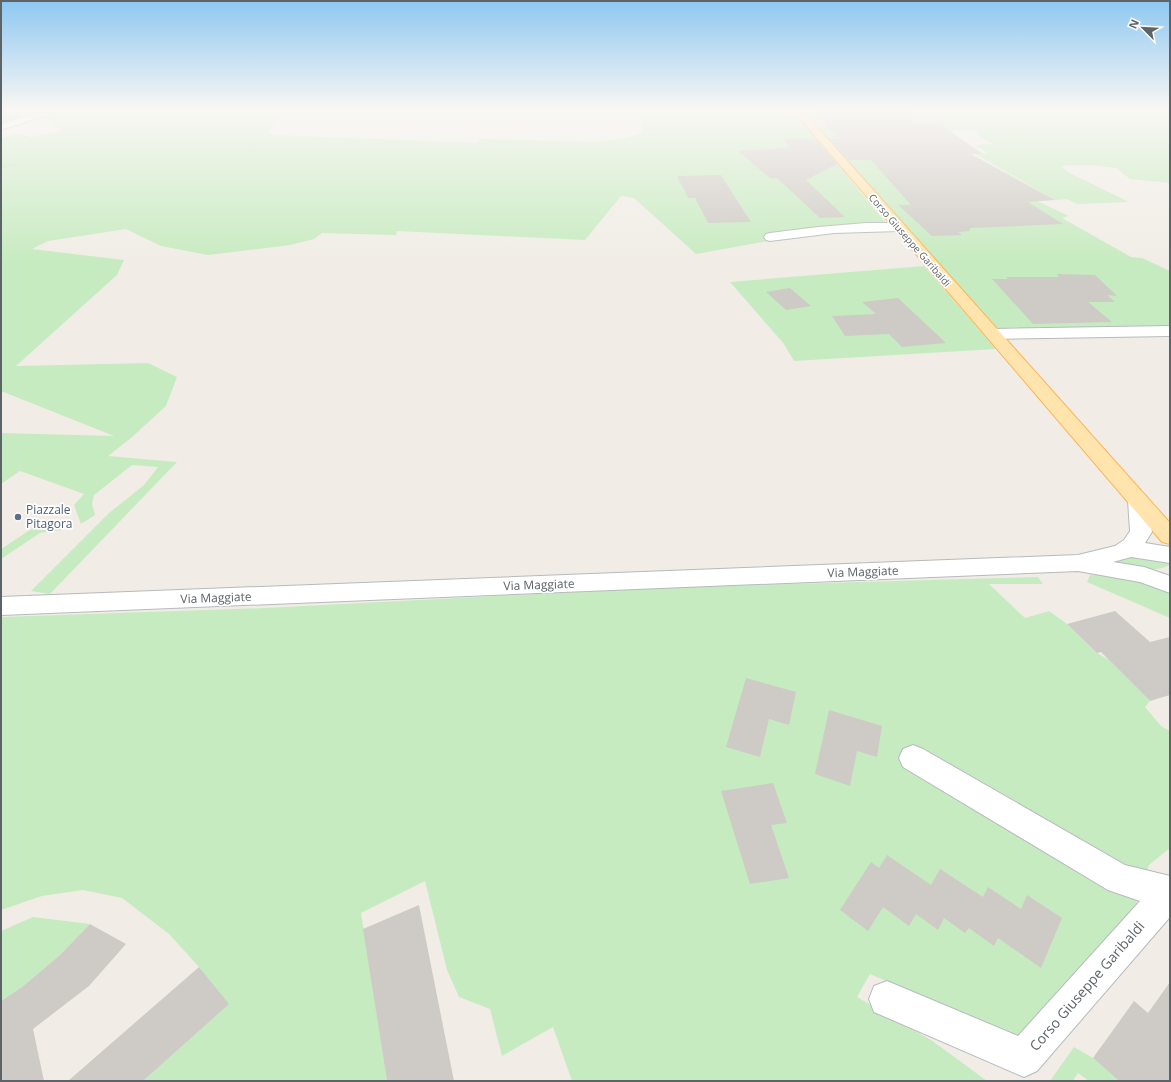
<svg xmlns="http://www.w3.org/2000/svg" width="1171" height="1082" viewBox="0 0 1171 1082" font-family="'Open Sans',sans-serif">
<rect width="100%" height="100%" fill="#f1ede6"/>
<!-- green -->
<path fill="#c7ebc0" d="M1,109H58L1,126Z
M65,109H285L268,132L274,135L477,143L481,139L599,142L626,138L642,133L641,109H791L888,225C846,223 804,228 763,237L768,241L696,254L634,198L621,196L585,240L397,231L396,235L322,233L314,239L290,245L208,255L161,246L126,229L48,241L32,249L124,260L117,275L16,366L148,363L177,377L166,406L131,438L108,456L177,462L50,594L31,591L109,513L144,485L158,467L132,465L94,495L92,504L95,515L81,524L74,505L84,494L20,471L1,484V433L114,436L1,391V146L3,145L1,144V138L17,134L31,137L62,131L61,129L49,126L55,124L42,121L45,119L35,118Z
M805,109H1170V183L1130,179L1116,168L1090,165L1061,166L1068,172L1129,202L1077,204L1067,199L1055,200L975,154L988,153L975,145L993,144L980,137L976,130L950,131L940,124H910L1037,201L1069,216L1062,218L1131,257L1142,258L1170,271V327L999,331L850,165Z
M924,266L996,349L794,361L784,344L730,282Z
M51,525L63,530L40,533L1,559V549L33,528Z
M1132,555L1170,560V565C1153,574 1128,567 1110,564L1111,560Z
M1090,575L1131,576L1170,589V618L1087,582Z
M1038,577L1043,584H989L1025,618L1049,611L1067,624L1097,653L1109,660L1150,701L1145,707L1161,726L1170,731V848L1149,865L1134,910L1018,1039L870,974L857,997L934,1042L987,1081H572L553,1027L502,1056L490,1009L459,997L447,970L425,881L361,913L387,1081H143L228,1004L199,967L169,934L122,898L83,890L42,896L1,910V617L265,608L652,588Z
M33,917L90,924L60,955L22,987L1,1001V931Z
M1074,1047L1093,1058L1119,1081H1089L1078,1073L1073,1081H1050Z"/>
<!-- building -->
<path fill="#cecac5" d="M817,109H912V124H940L983,154H971L1055,200L1028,202L1063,224L970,228V231L958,232L962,235L932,236L898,205H911L871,160H849L830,139H841L829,130Z
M784,139H816L837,164L806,180L845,217L820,218L777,178H770L738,151L789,148Z
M721,175L751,222L708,223L695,198H688L677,176Z
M1057,274L1095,275L1117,296L1107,295L1115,302H1088L1112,322L1033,324L992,279H1008L1006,277H1059Z
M790,288L811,306L786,310L766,292Z
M898,298L946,343L902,347L889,334L845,336L832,316L876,314L862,302Z
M1115,611L1150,642L1170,637V695L1150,701L1101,652L1097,653L1067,624Z
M746,678L796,692L789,725L769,719L760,757L726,747Z
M829,710L882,726L877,757L857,751L850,786L815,774Z
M773,783L787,823L771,825L789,878L750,884L721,791Z
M887,855L931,885L940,869L983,897L988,887L1021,909L1027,895L1062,918L1041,968L998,938L994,946L969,928L965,933L944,918L938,930L916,914L909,926L883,907L868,931L840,910L871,862L879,868Z
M419,905L454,1081H387L363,929Z
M90,924L126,944L89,986L33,1029L44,1081H1V1001L22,987L60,955Z
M199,967L229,1004L143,1081H68Z
M1170,982V1081H1119L1093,1058L1134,1001L1148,1013Z"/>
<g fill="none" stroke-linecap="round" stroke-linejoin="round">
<defs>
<path id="minor" d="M51,109H65L1,130V124Z
M866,223H899L903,224L905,227L903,230L899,231L834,233L770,241L766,240L764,237L766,234L770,233L818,227Z
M1170,326V336L993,339L987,337L985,334L987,331L993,329Z
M1138,493L1145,495L1148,500L1152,532L1145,543L1170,547V563L1131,557L1113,562L1144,567L1170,576V593L1140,582L1078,571L1,615V597L1078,555L1115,546L1124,540L1130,531L1128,500L1131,495Z
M913,745L923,749L1125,865L1170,876V917L1037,1071L1024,1077L874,1012L869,999L874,986L887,981L1018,1036L1140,901L1108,890L903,767L899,758L903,749Z"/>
<path id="major" d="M792,109H801L1170,523V544L1162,542Z"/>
</defs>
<!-- minor casing -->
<use href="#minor" stroke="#b6babe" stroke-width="2"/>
<!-- major casing -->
<use href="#major" stroke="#ffb251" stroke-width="2"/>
<!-- path -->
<path stroke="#a2dea7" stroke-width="1" stroke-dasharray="2 1" stroke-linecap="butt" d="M1,168L14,164"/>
<!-- minor -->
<use href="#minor" fill="#fff" fill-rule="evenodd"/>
<!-- major -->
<use href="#major" fill="#ffe4ad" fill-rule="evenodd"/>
</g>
<!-- sky -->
<linearGradient id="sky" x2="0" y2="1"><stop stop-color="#8ec8f1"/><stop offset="0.42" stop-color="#f9f7f4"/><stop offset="1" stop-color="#f9f7f4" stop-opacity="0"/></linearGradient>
<rect width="1171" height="261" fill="url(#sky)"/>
<!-- markers -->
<circle fill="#5c6f8a" stroke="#fff" stroke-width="1.5" cx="18" cy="517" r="4"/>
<g text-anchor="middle" stroke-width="3.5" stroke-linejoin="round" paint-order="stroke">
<!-- far-street labels -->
<g font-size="10" fill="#5d6468" stroke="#fff">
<text transform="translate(910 240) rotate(49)" y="4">Corso Giuseppe Garibaldi</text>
</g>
<!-- service labels -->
<g font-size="12" fill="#4e5e75" stroke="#fff" text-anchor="start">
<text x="26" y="514">Piazzale<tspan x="26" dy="14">Pitagora</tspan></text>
</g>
<!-- street labels -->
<g font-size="12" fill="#5d6468" stroke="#fff">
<text transform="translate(863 572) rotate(-2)" y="4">Via Maggiate</text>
<text transform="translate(539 585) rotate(-2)" y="4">Via Maggiate</text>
<text transform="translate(216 598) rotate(-2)" y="4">Via Maggiate</text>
</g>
<!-- near-street labels -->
<g font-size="14" fill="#5d6468" stroke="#fff">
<text transform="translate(1087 986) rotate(-49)" y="5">Corso Giuseppe Garibaldi</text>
</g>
</g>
<!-- border -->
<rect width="1171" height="1082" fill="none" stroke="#5d6468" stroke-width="4"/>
<!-- north arrow -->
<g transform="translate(1143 28) rotate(294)" stroke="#ffffff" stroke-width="3" paint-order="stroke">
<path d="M0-3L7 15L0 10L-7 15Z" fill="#5d6468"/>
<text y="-6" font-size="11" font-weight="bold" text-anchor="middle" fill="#5d6468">N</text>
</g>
</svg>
